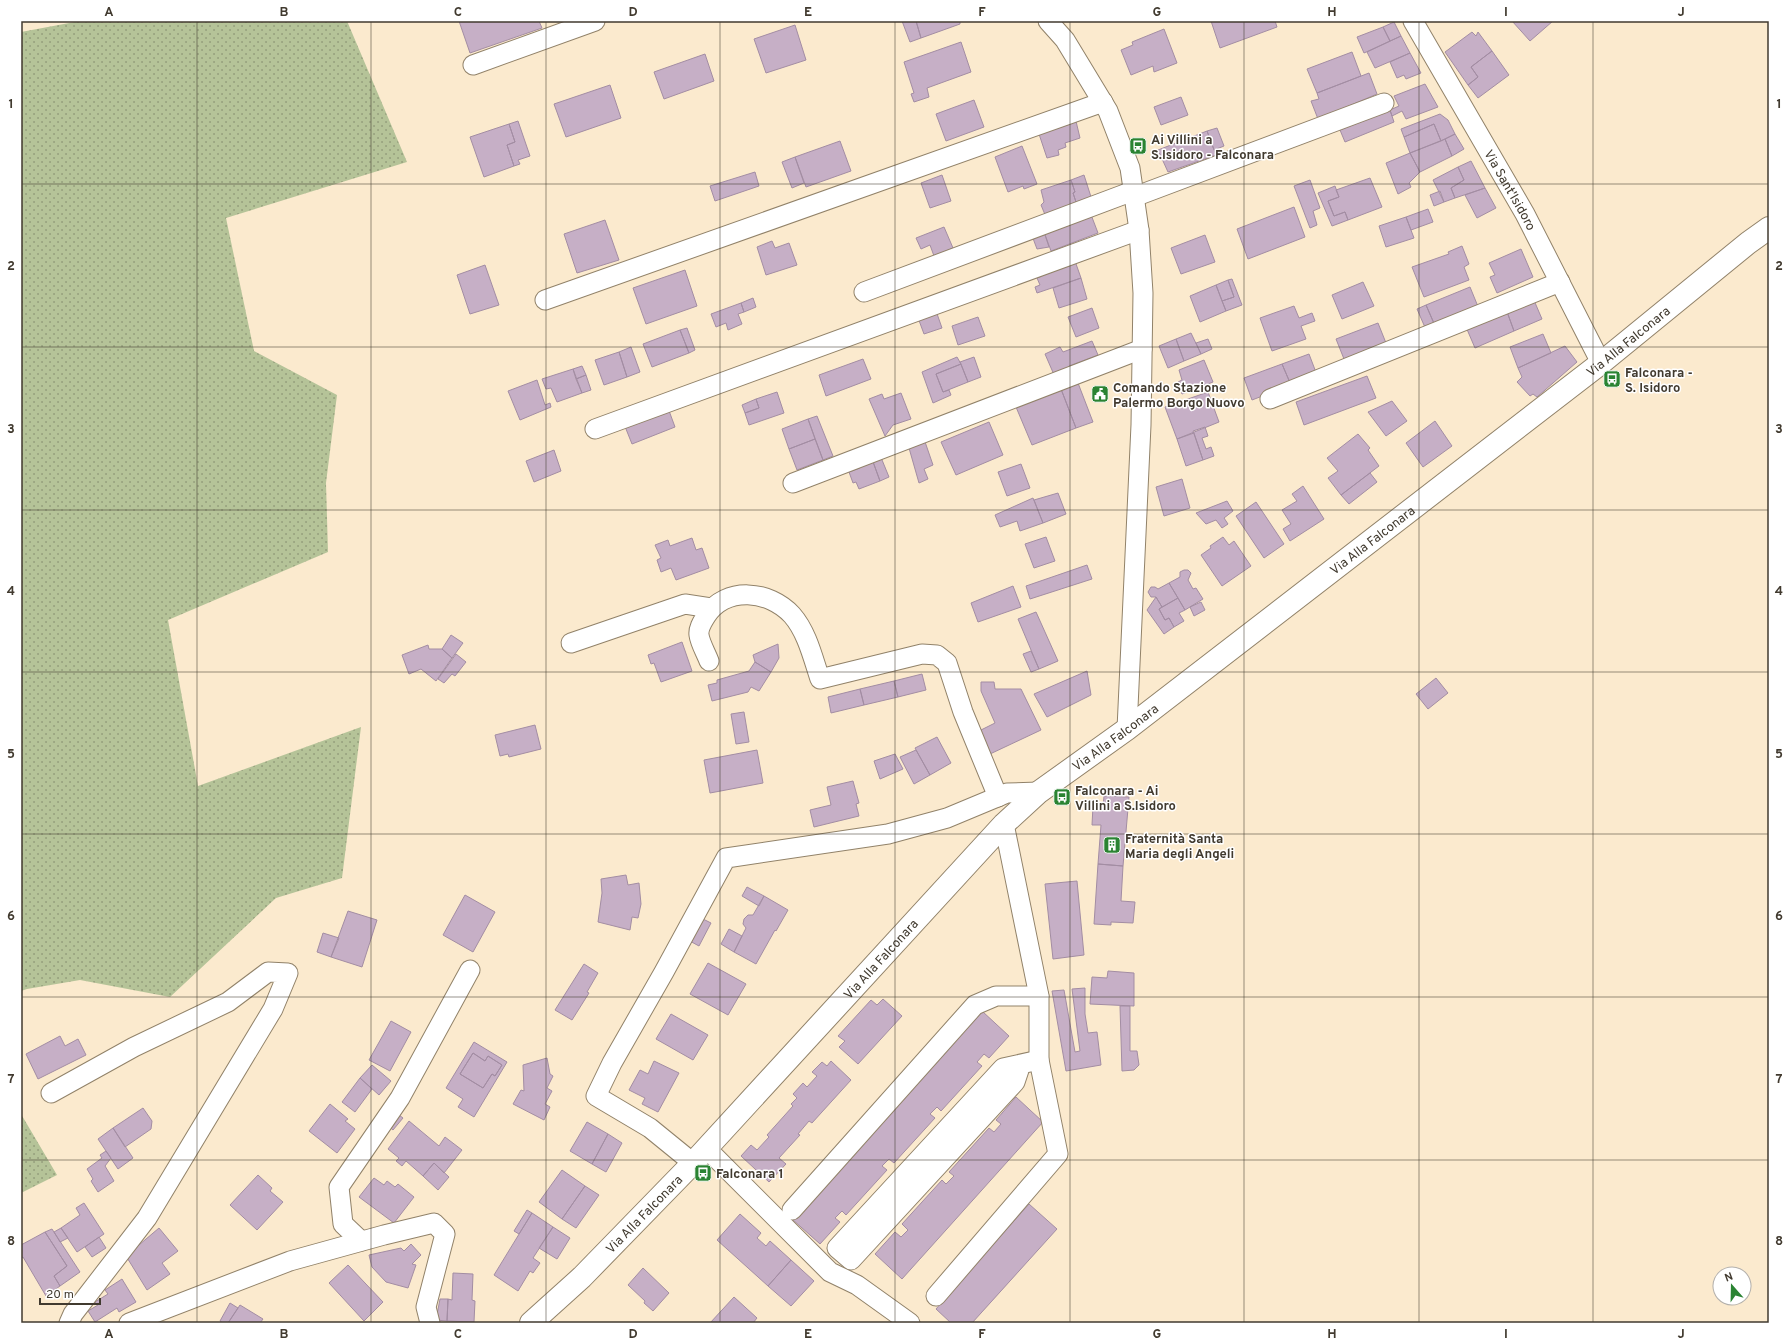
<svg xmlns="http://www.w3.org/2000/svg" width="1790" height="1344" viewBox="0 0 1790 1344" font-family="Overpass,sans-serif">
<defs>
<pattern id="grass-dots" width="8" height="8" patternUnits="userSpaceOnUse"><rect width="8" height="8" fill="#b5c398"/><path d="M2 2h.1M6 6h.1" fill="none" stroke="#959f7c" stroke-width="1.8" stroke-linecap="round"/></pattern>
</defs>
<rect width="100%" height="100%" fill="#fbeace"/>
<!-- grass -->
<path fill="url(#grass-dots)" d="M80,21H347L407,162L226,218L254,351L337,395L326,483L328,552L168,620L198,786L361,727L342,878L276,898L170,997L80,980L27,989L21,991V32Z
M21,1114L57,1175L21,1193Z"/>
<!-- building -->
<path fill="#c6afc6" stroke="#a38da3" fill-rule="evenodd" d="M459,21H539L542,28L470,53Z
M902,21H916L921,38L910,42Z
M916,21H960V24L921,38Z
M1211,21H1275L1277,27L1220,48Z
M1512,21H1553L1530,41Z
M1394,22L1401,36L1390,41L1383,27Z
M795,25L806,60L766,73L754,39Z
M1383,27L1390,41L1364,53L1357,37Z
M1164,29L1177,63L1154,72L1153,66L1131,75L1121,50L1133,45L1132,42Z
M1472,32L1476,36L1478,32L1492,51L1471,67L1478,77L1468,85L1445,52Z
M1401,36L1410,53L1375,68L1367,52Z
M961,42L971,72L927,88L929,97L914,102L911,94L914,93L904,62Z
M1492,51L1509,75L1478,98L1468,85L1478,77L1471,67Z
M1352,52L1361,76L1317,93L1307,69Z
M1410,53L1421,73L1406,79L1404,75L1397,78L1390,62Z
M705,54L714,81L664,99L654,72Z
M1369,73L1377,94L1318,119L1311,101L1319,99L1317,93Z
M1425,84L1438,107L1406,119L1402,111L1392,116L1390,110L1399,106L1394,96Z
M610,85L621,118L566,137L554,104Z
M1181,97L1188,115L1161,125L1154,107Z
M974,100L984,127L946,141L936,114Z
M1390,110L1394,122L1345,142L1340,130Z
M1440,114L1448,120L1455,134L1441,141L1434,124L1404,137L1401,129Z
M1075,117L1080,138L1065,143L1066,147L1058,150L1059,155L1047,158L1038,131Z
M518,121L530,156L518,160L520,164L514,166L507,145L515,142L509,124Z
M509,124L515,142L507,145L514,166L484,177L470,137Z
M1434,124L1441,141L1410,153L1404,137Z
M1217,128L1224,146L1214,150L1207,131Z
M1207,131L1216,155L1168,172L1158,150Z
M1455,134L1464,149L1452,156L1445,139Z
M1445,139L1452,156L1420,172L1410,153Z
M840,141L851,171L806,187L795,157Z
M1022,146L1037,184L1024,189L1023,186L1008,192L995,157Z
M1410,153L1420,172L1409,183L1411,187L1398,194L1386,163Z
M795,157L804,183L792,188L782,162Z
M1471,161L1485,188L1455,198L1451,188L1464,180L1458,167Z
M1458,167L1464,180L1451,188L1455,198L1444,202L1433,180Z
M755,172L759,186L715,201L710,186Z
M942,175L951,201L930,208L921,183Z
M1084,175L1092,200L1077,205L1073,193L1075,192L1071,180Z
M1370,178L1382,207L1348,220L1345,212L1334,216L1328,201L1339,197L1336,190Z
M1071,180L1075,192L1073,193L1077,205L1046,217L1041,205L1044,202L1041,190Z
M1310,180L1320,208L1313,211L1317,225L1310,228L1294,186Z
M1335,186L1339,197L1328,201L1334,216L1345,212L1348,220L1332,226L1318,193Z
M1485,188L1496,208L1477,218L1465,195Z
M1440,191L1444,202L1434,206L1430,195Z
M1294,207L1305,237L1248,259L1237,229Z
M1428,209L1433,222L1411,230L1406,217Z
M1090,212L1098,233L1051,251L1043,229Z
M1406,217L1414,238L1386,247L1379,226Z
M605,220L619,260L577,273L564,234Z
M944,227L953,248L934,256L930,245L921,249L916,238Z
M1043,229L1049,247L1037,249L1031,233Z
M1205,235L1215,262L1181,274L1171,248Z
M772,241L775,248L789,243L797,265L766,275L757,247Z
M1462,246L1469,264L1464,267L1469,280L1424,297L1412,267L1449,254L1448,252Z
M1521,249L1533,277L1497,293L1490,277L1495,275L1489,263Z
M1075,261L1081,278L1037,293L1035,287L1040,285L1037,278L1042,276L1041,272Z
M485,265L499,305L470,314L457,275Z
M685,270L697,306L646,324L633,288Z
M1081,278L1087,299L1059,308L1053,288Z
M1232,279L1242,305L1226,311L1222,301L1234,297L1228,280Z
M1228,280L1234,297L1222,301L1216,285Z
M1363,282L1374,306L1342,319L1332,295Z
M1216,285L1226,311L1200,322L1190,296Z
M1470,287L1479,309L1436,328L1426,305Z
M753,298L756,307L744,312L741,303Z
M1533,298L1542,319L1514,331L1506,309Z
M741,303L744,312L738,314L742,324L728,330L726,323L716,327L711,314Z
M1426,305L1436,328L1427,332L1417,309Z
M1294,306L1299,318L1312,313L1315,321L1301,326L1306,339L1272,351L1260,318Z
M935,308L942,328L924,334L917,315Z
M1092,308L1099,328L1076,337L1068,317Z
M1506,309L1514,331L1475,348L1466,327Z
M978,317L985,336L958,345L952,326Z
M1378,323L1388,348L1346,364L1336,339Z
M687,328L695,350L689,353L680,330Z
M680,330L689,353L652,367L643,344Z
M1191,333L1201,354L1184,361L1176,339Z
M1543,334L1551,353L1518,368L1510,347Z
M1176,339L1184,361L1168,368L1159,346Z
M1208,339L1212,349L1201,354L1196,343Z
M1092,341L1098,355L1069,366L1070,370L1055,377L1045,354L1060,347L1063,352Z
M1565,346L1577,362L1537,397L1533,394L1530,396L1517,382L1522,377L1518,368Z
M631,347L640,372L627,377L619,352Z
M619,352L627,377L604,385L595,360Z
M1309,354L1317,375L1291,385L1282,364Z
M957,357L961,364L936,374L943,392L949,390L951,395L933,403L922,372Z
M974,357L981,377L968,382L960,362Z
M863,359L871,379L826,396L819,375Z
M1204,360L1213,382L1182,394L1178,382L1182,380L1179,370Z
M961,364L968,382L943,392L936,374Z
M1282,364L1291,385L1252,400L1244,378Z
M582,366L586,375L576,379L573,369Z
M573,369L582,393L557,402L551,388L546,389L542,379Z
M586,375L591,390L582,393L576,379Z
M1367,376L1376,398L1304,425L1296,402Z
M537,380L545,405L550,403L551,407L520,420L508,391Z
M1078,383L1093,422L1076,428L1061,389Z
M1061,389L1076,428L1032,445L1016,407Z
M777,392L784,413L749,425L745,413L759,408L756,399Z
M1208,392L1219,422L1177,439L1165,407Z
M901,393L911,419L893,425L885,436L869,399L882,394L884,399Z
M756,399L759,408L745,413L742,405Z
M1392,401L1407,421L1386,436L1368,412Z
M668,408L675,427L632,444L624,424Z
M817,416L833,456L823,460L808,419Z
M808,419L815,439L789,449L782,429Z
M1435,421L1452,446L1423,467L1406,443Z
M989,422L1003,455L956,475L941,442Z
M1205,427L1208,436L1202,438L1206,449L1211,447L1214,456L1203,460L1193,431Z
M1194,433L1203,460L1186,466L1177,439Z
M1358,434L1370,448L1368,450L1379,466L1341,495L1328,478L1338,471L1327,458Z
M923,436L933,465L924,469L928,479L919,483L907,441Z
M815,439L823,460L797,470L789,449Z
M554,450L561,471L534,482L526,461Z
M880,455L889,477L880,481L872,459Z
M872,459L880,481L859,489L856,482L853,483L849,472L860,468L858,464Z
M1021,464L1030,488L1007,496L998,472Z
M1370,473L1377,482L1349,504L1341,495Z
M1182,479L1190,508L1164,516L1156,487Z
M1303,486L1324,519L1290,541L1283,529L1291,524L1282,510L1297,501L1292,494Z
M1058,493L1066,514L1043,523L1034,500Z
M1033,498L1043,523L1020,531L1017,521L1000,527L995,515Z
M1227,501L1233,511L1224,518L1228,524L1222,528L1216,520L1206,524L1196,513Z
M1256,502L1284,544L1264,558L1236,516Z
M1046,537L1055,561L1034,568L1025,544Z
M1223,537L1229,545L1234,541L1251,566L1222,586L1201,555L1211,548L1210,546Z
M692,538L696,550L702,548L709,568L676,580L671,568L661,572L657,560L661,558L655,545L668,540L670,546Z
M1087,565L1092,579L1030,599L1026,586Z
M1184,570H1188L1191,573L1188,580L1193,589L1196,588L1203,599L1185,610L1169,583L1180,577V572Z
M1169,583L1178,598L1162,607L1156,597H1151L1148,592L1151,587H1155L1158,589Z
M1013,586L1021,607L978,622L971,603Z
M1156,597L1162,607L1159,609L1165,620L1169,618L1174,627L1164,634L1147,610Z
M1178,598L1185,610L1179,613L1184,621L1174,627L1169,618L1165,620L1159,609Z
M1201,602L1205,610L1194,616L1190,607Z
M1036,612L1058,661L1039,669L1018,619Z
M451,635L463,643L452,658L442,649Z
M682,642L692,671L661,682L654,663L651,664L648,655Z
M778,644L779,658L771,672L755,662L753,655Z
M428,645L429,649H442L452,658L436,681L421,669L409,674L402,655Z
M1031,651L1039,669L1031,672L1023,654Z
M456,654L466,662L455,676L452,674L444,683L438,679Z
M755,662L771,672L759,691L751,687L748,692L712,701L708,685L717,683V680L749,671Z
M1087,671L1091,695L1047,717L1034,694Z
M922,674L926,690L898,697L894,681Z
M1436,678L1448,693L1428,709L1416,694Z
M894,681L898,697L864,705L860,689Z
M981,682H994L995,689H1021L1041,730L990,754L979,731L995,723L981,691Z
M860,689L864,705L831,713L828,697Z
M744,712L749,742L736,744L731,714Z
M535,725L541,749L509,757L508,754L500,756L495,735Z
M937,737L951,763L930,775L915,748Z
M757,750L763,783L710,793L704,760Z
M916,750L930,775L914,784L900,757Z
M895,754L903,769L880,779L874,761Z
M853,781L859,803L856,804L859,816L814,827L810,810L831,805L827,787Z
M1104,796L1129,797L1123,866L1098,864L1101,825H1092L1093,806L1103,807Z
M1098,864L1123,866L1121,901L1135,902L1133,923L1111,922V925L1094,924Z
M626,875L628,885L639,883L641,904L638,918L632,917L630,930L598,922L602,893L601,879Z
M1077,881L1084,955L1053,959L1045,884Z
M747,887L764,896L759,906L742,896Z
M465,895L495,912L473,952L443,935Z
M764,896L788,910L776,931L775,930L756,964L734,952L746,928L743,924L744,919L748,915H753Z
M348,911L377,920L362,967L331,957Z
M699,917L711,923L699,946L688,940Z
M729,929L742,936L734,952L721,944Z
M323,933L339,938L331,957L317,952Z
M708,963L746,984L728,1015L690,994Z
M584,964L598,973L587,992L589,993L572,1020L555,1010Z
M1108,971L1134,973V1006L1090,1004L1092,977L1107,978Z
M1085,988V1014L1088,1033L1097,1032L1101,1065L1066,1071L1052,991L1064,990L1075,1052L1080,1051L1072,989Z
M883,999L902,1016L858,1064L839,1047L845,1041L838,1036L871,1000L877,1005Z
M1120,1006H1130V1051H1137L1139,1065L1134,1070L1122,1071Z
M982,1011L1009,1036L989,1058L984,1054L977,1062L982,1066L941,1111L937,1107L930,1114L935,1118L894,1163L889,1159L882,1166L887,1170L846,1215L842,1211L835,1218L840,1222L820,1244L792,1219Z
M671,1014L708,1035L693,1060L656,1039Z
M391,1021L411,1032L390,1071L369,1060Z
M60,1036L65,1046L78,1039L86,1055L38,1079L26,1054Z
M474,1042L507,1062L474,1117L458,1107L463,1099L446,1088ZM473,1053L485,1061L488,1056L502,1065L495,1076L492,1074L483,1088L460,1074Z
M473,1053L485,1061L488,1056L502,1065L495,1076L492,1074L483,1088L460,1074Z
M547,1058L550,1074L553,1076L547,1088L552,1091L545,1104L550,1107L544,1120L513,1104L521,1090L524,1091L523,1065Z
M654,1061L679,1073L658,1112L642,1104L645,1098L629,1090L640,1070L648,1074Z
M831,1061L851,1080L812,1123L809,1121L798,1134L800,1135L779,1158L786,1164L769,1182L741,1156L751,1145L757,1150L769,1137L767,1135L793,1106L791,1104L797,1098L793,1094L803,1083L807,1087L817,1076L812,1072L822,1062L827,1066Z
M372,1065L391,1081L379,1095L360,1078Z
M360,1078L372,1089L355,1112L342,1102Z
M1016,1097L1043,1122L902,1279L875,1254L895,1232L901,1237L908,1230L902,1224L942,1180L946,1184L954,1176L949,1172L989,1128L994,1132L1001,1124L996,1120Z
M330,1104L348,1119L345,1121L355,1129L337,1153L309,1131Z
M143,1108L152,1121L151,1129L125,1147L113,1128Z
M395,1112L403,1118L393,1130L386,1124Z
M409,1121L439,1146L445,1137L462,1150L444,1173L434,1163L423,1176L406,1161L402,1166L396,1161L399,1158L388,1149Z
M587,1122L608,1134L592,1164L570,1151Z
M113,1128L133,1158L118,1169L98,1139Z
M608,1134L622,1143L606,1172L592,1164Z
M106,1151L111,1158L105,1166L114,1181L98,1192L91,1181L93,1179L87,1169L102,1158L100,1155Z
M434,1163L449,1177L438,1190L423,1176Z
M562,1170L585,1186L562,1219L539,1202Z
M258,1175L272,1188L270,1191L283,1202L257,1230L230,1205Z
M374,1178L384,1185L387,1181L395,1187L398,1184L414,1197L394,1223L359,1197Z
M585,1186L599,1195L576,1228L562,1219Z
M84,1203L104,1234L77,1252L61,1228L80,1215L76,1208Z
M1029,1204L1057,1229L972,1323H951L936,1309Z
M527,1210L532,1213L519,1234L514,1231Z
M532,1213L553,1227L533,1258L540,1263L533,1273L530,1271L518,1291L494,1275Z
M740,1214L761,1233L757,1238L766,1246L770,1241L791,1260L768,1286L717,1240Z
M553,1227L570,1238L557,1259L539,1248Z
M61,1228L68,1238L60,1242L54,1232Z
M159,1228L178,1251L162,1263L170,1274L147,1290L126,1256Z
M52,1229L80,1272L60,1286L54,1276L67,1266L45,1232Z
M45,1232L67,1266L54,1276L60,1286L46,1296L23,1257L21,1258V1245Z
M99,1237L106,1248L92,1257L85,1247Z
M411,1244L421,1255L412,1264L416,1265L408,1288L386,1282L372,1267L369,1255L401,1248L404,1251Z
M791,1260L814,1281L791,1306L768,1286Z
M348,1265L383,1302L364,1321L329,1283Z
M643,1268L669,1293L653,1311L644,1303L645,1301L628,1285Z
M453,1273L473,1274L472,1300L475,1301L474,1322L447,1321L448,1299L452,1300Z
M122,1279L136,1302L119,1312L117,1308L95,1322L88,1311L98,1305L95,1302L108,1294L105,1290Z
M734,1297L757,1318L753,1323H710Z
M440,1299H448L447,1321L436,1320Z
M230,1303L238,1308L228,1323H223L220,1321Z
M240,1305L263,1319L260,1323H228Z"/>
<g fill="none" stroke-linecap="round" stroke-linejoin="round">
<defs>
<g id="street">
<path d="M1048,21L1065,40L1108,111L1130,168L1139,230L1143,293L1141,425L1127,729"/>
<path id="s1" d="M1413,21L1525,214L1601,363"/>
<path d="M473,65L595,21"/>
<path d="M1134,197L1384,103"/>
<path d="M864,292L1133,191"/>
<path d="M545,300L1103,102"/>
<path d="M1270,399L1560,282"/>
<path d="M595,429L1139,230"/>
<path d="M793,483L1142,349"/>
<path d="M571,643L685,604L711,608"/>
<path d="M709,661C706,653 700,643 699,635C698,628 703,621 706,616C726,586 769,590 792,615C807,632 813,658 820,679L922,654L937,655L947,663L963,712L998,797"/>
<path d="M1021,1064L1015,1082L851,1260L837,1248L1003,1068L1039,1060"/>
<path d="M51,1093L134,1047L228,1002L268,972L288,973L273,1009L147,1218L73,1314L69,1323"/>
<path d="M706,1148L830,1272L857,1285L910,1323"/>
<path d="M693,1163L650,1128L596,1096L612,1063L664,972L726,858L888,834L947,818L1007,793L1039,792"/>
<path d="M792,1210L975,1005L996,996H1039"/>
<path d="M361,1241L343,1224L339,1187L400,1098L470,970"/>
<path d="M936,1296L1058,1154L1039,1060V996L1004,824"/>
<path d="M129,1323L290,1261L384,1235L434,1223L445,1234L426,1307L430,1323"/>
</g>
<g id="secondary">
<path id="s2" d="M531,1323L582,1277L693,1163L1004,824L1039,792L1127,729L1601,363L1748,243L1769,228"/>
</g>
</defs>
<!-- street casing -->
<use href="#street" stroke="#918269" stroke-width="21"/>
<!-- secondary casing -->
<use href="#secondary" stroke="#918269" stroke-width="24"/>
<!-- street -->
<use href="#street" stroke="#fff" stroke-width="19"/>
<!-- secondary -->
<use href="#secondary" stroke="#fff" stroke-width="22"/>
</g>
<!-- grid -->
<path fill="none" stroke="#413a2f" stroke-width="1" stroke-opacity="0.55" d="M197,21V1323M371,21V1323M546,21V1323M720,21V1323M895,21V1323M1070,21V1323M1244,21V1323M1419,21V1323M1593,21V1323M21,184H1769M21,347H1769M21,510H1769M21,672H1769M21,834H1769M21,997H1769M21,1160H1769"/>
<!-- icons -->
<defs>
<symbol id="bus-square" viewBox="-11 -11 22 22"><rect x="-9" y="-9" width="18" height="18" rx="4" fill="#2a8332" stroke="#fff"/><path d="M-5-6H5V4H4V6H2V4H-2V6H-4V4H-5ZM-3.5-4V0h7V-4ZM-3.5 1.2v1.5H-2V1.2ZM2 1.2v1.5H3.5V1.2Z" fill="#fff"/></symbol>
<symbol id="civic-square" viewBox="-11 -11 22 22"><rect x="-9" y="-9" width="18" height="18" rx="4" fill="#2a8332" stroke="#fff"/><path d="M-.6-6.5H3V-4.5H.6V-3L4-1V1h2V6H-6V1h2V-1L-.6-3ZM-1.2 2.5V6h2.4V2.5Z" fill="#fff"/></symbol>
<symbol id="building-square" viewBox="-11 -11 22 22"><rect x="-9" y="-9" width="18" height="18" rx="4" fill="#2a8332" stroke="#fff"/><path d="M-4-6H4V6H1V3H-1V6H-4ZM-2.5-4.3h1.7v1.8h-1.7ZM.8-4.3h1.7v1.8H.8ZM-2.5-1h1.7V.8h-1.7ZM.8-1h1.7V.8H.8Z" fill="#fff"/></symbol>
</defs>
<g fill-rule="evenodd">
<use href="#bus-square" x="1128" y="136" width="20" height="20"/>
<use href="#bus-square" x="1602" y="369" width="20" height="20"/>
<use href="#civic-square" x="1090" y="384" width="20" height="20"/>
<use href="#bus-square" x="1052" y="787" width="20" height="20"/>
<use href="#building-square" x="1102" y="835" width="20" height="20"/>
<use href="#bus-square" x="693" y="1163" width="20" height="20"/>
</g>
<g text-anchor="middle" stroke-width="3" stroke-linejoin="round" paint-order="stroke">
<!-- poi labels -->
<g font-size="13" font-weight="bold" fill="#413a2f" stroke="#fff" text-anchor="start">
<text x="1151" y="144">Ai Villini a<tspan x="1151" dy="15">S.Isidoro - Falconara</tspan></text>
<text x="1625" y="377">Falconara -<tspan x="1625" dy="15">S. Isidoro</tspan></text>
<text x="1113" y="392">Comando Stazione<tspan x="1113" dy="15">Palermo Borgo Nuovo</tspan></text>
<text x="1075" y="795">Falconara - Ai<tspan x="1075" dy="15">Villini a S.Isidoro</tspan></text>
<text x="1125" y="843">Fraternità Santa<tspan x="1125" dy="15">Maria degli Angeli</tspan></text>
<text x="716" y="1178">Falconara 1</text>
</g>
<!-- street labels -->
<g font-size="13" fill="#413a2f" stroke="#fff">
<text dy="5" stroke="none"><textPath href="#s1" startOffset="195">Via Sant'Isidoro</textPath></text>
<text dy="5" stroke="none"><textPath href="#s2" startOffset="1477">Via Alla Falconara</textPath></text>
<text dy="5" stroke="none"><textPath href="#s2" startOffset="1153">Via Alla Falconara</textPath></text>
<text dy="5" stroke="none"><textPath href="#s2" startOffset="829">Via Alla Falconara</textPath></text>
<text dy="5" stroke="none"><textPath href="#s2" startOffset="505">Via Alla Falconara</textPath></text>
<text dy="5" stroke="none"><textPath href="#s2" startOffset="157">Via Alla Falconara</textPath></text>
</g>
</g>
<!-- border -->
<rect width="1790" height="1344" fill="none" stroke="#ffffff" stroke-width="44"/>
<!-- north arrow -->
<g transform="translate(1732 1286) rotate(340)"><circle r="19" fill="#ffffff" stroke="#b3b0ac"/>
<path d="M0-3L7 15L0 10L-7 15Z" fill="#2a8332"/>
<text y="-6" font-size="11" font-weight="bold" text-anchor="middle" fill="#413a2f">N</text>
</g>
<!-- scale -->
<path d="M40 1298v6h60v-6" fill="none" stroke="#413a2f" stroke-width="2"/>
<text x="46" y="1298" font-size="12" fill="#413a2f" stroke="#ffffff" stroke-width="3" paint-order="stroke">20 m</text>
<rect x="22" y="22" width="1746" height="1300" fill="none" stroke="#413a2f" stroke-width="1.5"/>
<g font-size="13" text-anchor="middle" font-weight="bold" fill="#413a2f">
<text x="109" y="16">A</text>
<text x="284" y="16">B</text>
<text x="458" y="16">C</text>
<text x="633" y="16">D</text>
<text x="808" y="16">E</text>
<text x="982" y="16">F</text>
<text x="1157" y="16">G</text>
<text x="1332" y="16">H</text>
<text x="1506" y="16">I</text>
<text x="1681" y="16">J</text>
<text x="11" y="108">1</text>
<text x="1779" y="108">1</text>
<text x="11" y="270">2</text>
<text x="1779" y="270">2</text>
<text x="11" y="433">3</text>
<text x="1779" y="433">3</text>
<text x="11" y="595">4</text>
<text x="1779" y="595">4</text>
<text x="11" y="758">5</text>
<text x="1779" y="758">5</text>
<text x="11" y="920">6</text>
<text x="1779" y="920">6</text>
<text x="11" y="1083">7</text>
<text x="1779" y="1083">7</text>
<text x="11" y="1245">8</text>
<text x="1779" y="1245">8</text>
<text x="109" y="1338">A</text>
<text x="284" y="1338">B</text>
<text x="458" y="1338">C</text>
<text x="633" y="1338">D</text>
<text x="808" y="1338">E</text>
<text x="982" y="1338">F</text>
<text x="1157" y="1338">G</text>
<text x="1332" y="1338">H</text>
<text x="1506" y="1338">I</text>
<text x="1681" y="1338">J</text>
</g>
</svg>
